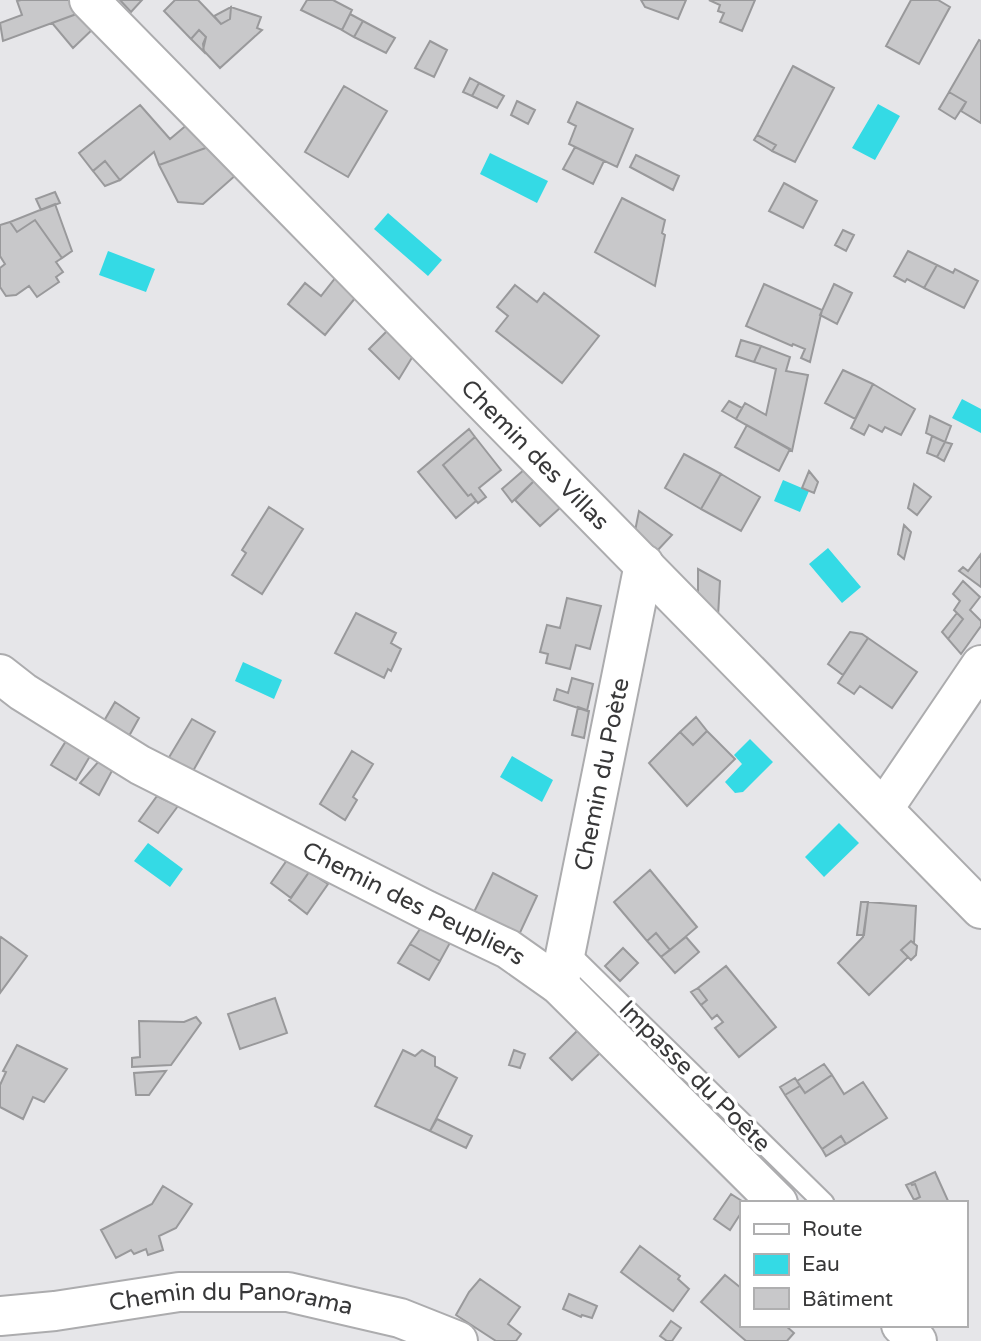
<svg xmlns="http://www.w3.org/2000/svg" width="981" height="1341" viewBox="0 0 981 1341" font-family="'Varela Round',sans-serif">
<rect width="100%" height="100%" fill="#e6e6e9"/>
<!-- water -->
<path fill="#34dae5" d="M878,104L900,116L875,160L852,148Z
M490,153L548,181L537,203L480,174Z
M388,213L442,260L428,276L374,229Z
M108,251L155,269L146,292L99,275Z
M962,399L981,409V433L952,418Z
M783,480L809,491L800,512L774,501Z
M828,548L861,587L842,603L809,564Z
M243,662L282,680L274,699L235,681Z
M750,739L773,762L743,792L735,793L725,782L742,764L734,755Z
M512,756L553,780L542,802L500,777Z
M839,823L859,843L824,877L805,857Z
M148,843L183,869L170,887L134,861Z"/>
<!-- building -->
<path fill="#c8c8ca" stroke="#99999b" stroke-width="2" d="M21,0H70L82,12L3,41L0,23L22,15L17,1Z
M120,0H142L131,12Z
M175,0H198L221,24L230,19L231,7L261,17L257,28L262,30L220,68L203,50L206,37L199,30L191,39L164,11Z
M307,0H333L352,10L342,30L301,10Z
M641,0H686L678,19L645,7Z
M709,0H755L742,31L720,22L724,13L718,11L720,5Z
M911,0H938L950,7L919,64L886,46Z
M231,7L230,19L221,24L214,16Z
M82,12L96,26L73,48L52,23Z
M350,14L363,21L354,37L342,30Z
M363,21L395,38L386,53L354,37Z
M199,30L206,37L203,44L204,52L191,39Z
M979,40L981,41V123L961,111L966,102L949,92Z
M430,41L447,50L434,77L415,68Z
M793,66L834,88L795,162L772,151L776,145L757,135Z
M470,78L479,83L472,96L463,92Z
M479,83L504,96L497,108L472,96Z
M344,86L387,111L348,177L305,152Z
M949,92L966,102L955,119L939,109Z
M517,101L535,110L528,124L511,115Z
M577,102L633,129L617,167L569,144L576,126L568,122Z
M140,105L170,139L189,123L211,146L159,165L154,152L120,180L105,161L93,171L79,153Z
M757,135L776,145L772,151L754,140Z
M211,146L237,174L203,204L178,202L159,165Z
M575,147L604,161L593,184L563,169Z
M636,155L679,176L673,190L630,167Z
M105,161L120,180L105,186L93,171Z
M784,183L817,201L803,228L769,211Z
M55,192L60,203L41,210L36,199Z
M622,198L665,220L662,233L665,235L655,286L595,252Z
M55,204L72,251L62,258L35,220L17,232L10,222Z
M35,220L62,258L56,262L63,272L56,277L59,282L37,297L29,286L16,295L6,296L0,287V268L5,264L0,256V225L10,222L17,232Z
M843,230L854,235L846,251L835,245Z
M908,251L937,265L924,288L907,279L905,282L894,276Z
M937,265L953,273L955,269L978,281L964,308L924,288Z
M336,277L356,297L325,335L288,304L305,283L321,296Z
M764,284L822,310L810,362L801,358L805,349L793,344L792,346L746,326Z
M834,284L852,293L837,324L820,315Z
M515,285L537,302L544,293L599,336L562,383L496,331L508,316L497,307Z
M388,330L413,356L399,379L369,349Z
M741,340L761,346L754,362L736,356Z
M761,346L790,357L786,371L808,375L792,451L736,419L745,403L766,415L776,369L754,362Z
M843,370L873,384L855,419L825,403Z
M873,384L915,409L901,435L885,427L882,432L869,425L864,435L851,428Z
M729,401L742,408L736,419L722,411Z
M930,416L951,426L945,442L926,433Z
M747,425L790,449L779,471L735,447Z
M469,429L475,437L443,465L468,496L471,494L476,501L456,518L418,472Z
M932,436L945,442L937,457L927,453Z
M475,437L501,470L479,488L486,497L478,503L471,494L468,496L443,465Z
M945,442L952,444L944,461L937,457Z
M684,454L721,474L701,509L665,488Z
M525,469L535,480L512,502L502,489Z
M809,471L818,482L814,493L802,488Z
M721,474L760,497L741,531L701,509Z
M535,480L561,507L540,526L515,500Z
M914,484L931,497L917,515L908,508Z
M269,507L303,529L262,594L232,575L246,553L242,550Z
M639,511L672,535L656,552L635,531Z
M904,525L911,532L904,559L898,554Z
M981,554V587L959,571L963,567L968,571Z
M698,569L720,581L718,616L698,594Z
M963,581L980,597L970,610L981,621V626L961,654L948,639L963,619L954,610L960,601L953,594Z
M567,598L601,606L590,649L576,645L570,669L546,663L548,654L540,652L547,625L560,628Z
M356,613L396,633L391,643L401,649L391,671L388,669L384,678L335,653Z
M957,613L963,619L948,639L942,632Z
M850,632L862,634L868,638L843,675L828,664Z
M868,638L917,672L892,708L860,686L854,694L838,683Z
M572,678L593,684L587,711L554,700L557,689L568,693Z
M115,702L139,718L129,736L104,721Z
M578,707L589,711L584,738L572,735Z
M696,717L707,731L693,745L680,732Z
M192,719L215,732L193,771L168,759Z
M707,731L735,759L687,806L649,763L680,732L693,745Z
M66,741L90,756L76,780L51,765Z
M352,751L373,764L353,797L357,800L345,820L320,804Z
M99,761L113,769L99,795L80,783Z
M157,796L178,806L158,833L139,821Z
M287,860L309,872L291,898L271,883Z
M650,870L697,927L670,950L656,933L647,941L614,902Z
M309,872L328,884L307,914L289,900Z
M493,873L537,896L518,937L473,914Z
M861,902H868L864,935H857Z
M868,902L916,906L914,943L911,941L901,950L908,957L869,995L838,963L863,937Z
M422,926L451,941L440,961L410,944Z
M656,933L670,950L661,957L647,941Z
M1,937L27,956L0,993V939Z
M686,937L699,952L675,973L661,957Z
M911,941L917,946L916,955L911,960L901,950Z
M410,944L440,961L429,980L398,963Z
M623,948L638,963L620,981L605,966Z
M726,966L776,1027L739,1057L715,1028L723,1022L717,1015L712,1019L701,1005L707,1000L698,988Z
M698,988L707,1000L701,1005L691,992Z
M275,998L287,1033L240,1049L228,1014Z
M196,1017L201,1023L171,1065L132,1067V1058L140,1057L139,1021L184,1022Z
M579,1029L602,1051L572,1080L550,1058Z
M17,1045L67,1069L44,1102L33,1097L23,1119L0,1107V1085L6,1072L3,1071Z
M403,1050L415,1056L422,1050L435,1057V1066L457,1078L430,1131L375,1106Z
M514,1050L525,1054L520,1068L509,1065Z
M824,1064L832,1075L805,1093L797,1081Z
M166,1071L149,1095H136L134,1073Z
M832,1075L844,1094L863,1082L887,1118L846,1144L841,1136L822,1149L785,1095L800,1086L805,1093Z
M795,1078L800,1086L785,1095L780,1087Z
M437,1119L472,1136L466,1148L430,1131Z
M841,1136L846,1144L826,1156L822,1149Z
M935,1172L949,1203H915L914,1200L920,1197L915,1184L912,1185L911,1183Z
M911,1183L912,1185L915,1184L920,1197L914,1200L906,1185Z
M163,1186L192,1204L176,1228L159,1236L163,1250L148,1255L146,1249L134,1254L131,1250L116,1258L101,1230L152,1204Z
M731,1194L745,1203H741V1213L730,1230L714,1219Z
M640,1246L680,1276L678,1279L689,1289L673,1311L621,1272Z
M725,1275L741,1288V1325H785L794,1333L787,1341H746L701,1302Z
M480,1279L520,1307L508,1324L521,1334L516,1341H496L456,1315L469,1292Z
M569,1294L597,1306L592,1318L582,1315L581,1317L563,1309Z
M671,1321L681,1328L672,1341H667L660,1336Z"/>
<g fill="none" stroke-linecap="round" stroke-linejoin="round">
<defs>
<path id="service" d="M566,950L824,1203"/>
<g id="minor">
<path id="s1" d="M89,0L981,909"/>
<path id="s2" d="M0,674L23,692L140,765L426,910L508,949L559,985L778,1203"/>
<path d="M884,808L981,665"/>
<path id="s3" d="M559,985L644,564"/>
<path id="s4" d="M0,1316L55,1311L179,1292H288L400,1318L458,1341"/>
<path d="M901,1325L917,1341"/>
</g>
</defs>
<!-- service casing -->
<use href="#service" stroke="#acacae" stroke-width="23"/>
<!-- minor casing -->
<use href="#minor" stroke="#acacae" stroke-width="42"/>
<!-- service -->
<use href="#service" stroke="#fff" stroke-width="19"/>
<!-- minor -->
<use href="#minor" stroke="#fff" stroke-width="38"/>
</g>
<g text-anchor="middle" stroke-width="7" stroke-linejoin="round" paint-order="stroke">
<!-- street labels -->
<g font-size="24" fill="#383839" stroke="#fff">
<text dy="8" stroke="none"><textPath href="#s1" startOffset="637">Chemin des Villas</textPath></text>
<text dy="8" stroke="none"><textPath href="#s3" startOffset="215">Chemin du Poète</textPath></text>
<text dy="8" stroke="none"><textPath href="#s2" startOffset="474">Chemin des Peupliers</textPath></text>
<text transform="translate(695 1076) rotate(45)" y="8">Impasse du Poête</text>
<text dy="8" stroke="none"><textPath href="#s4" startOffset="233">Chemin du Panorama</textPath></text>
</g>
</g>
<!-- legend -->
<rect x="740" y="1201" width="228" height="126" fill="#ffffff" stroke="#afafb0" stroke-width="2"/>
<rect x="754" y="1224" width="35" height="10" fill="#ffffff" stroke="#afafb0" stroke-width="2"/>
<text x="802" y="1236" font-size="21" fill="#383839">Route</text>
<rect x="754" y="1254" width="35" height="21" fill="#34dae5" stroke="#afafb0" stroke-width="2"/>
<text x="802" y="1271" font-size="21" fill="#383839">Eau</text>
<rect x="754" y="1288" width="35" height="21" fill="#c8c8ca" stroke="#afafb0" stroke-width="2"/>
<text x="802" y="1306" font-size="21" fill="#383839">Bâtiment</text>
</svg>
